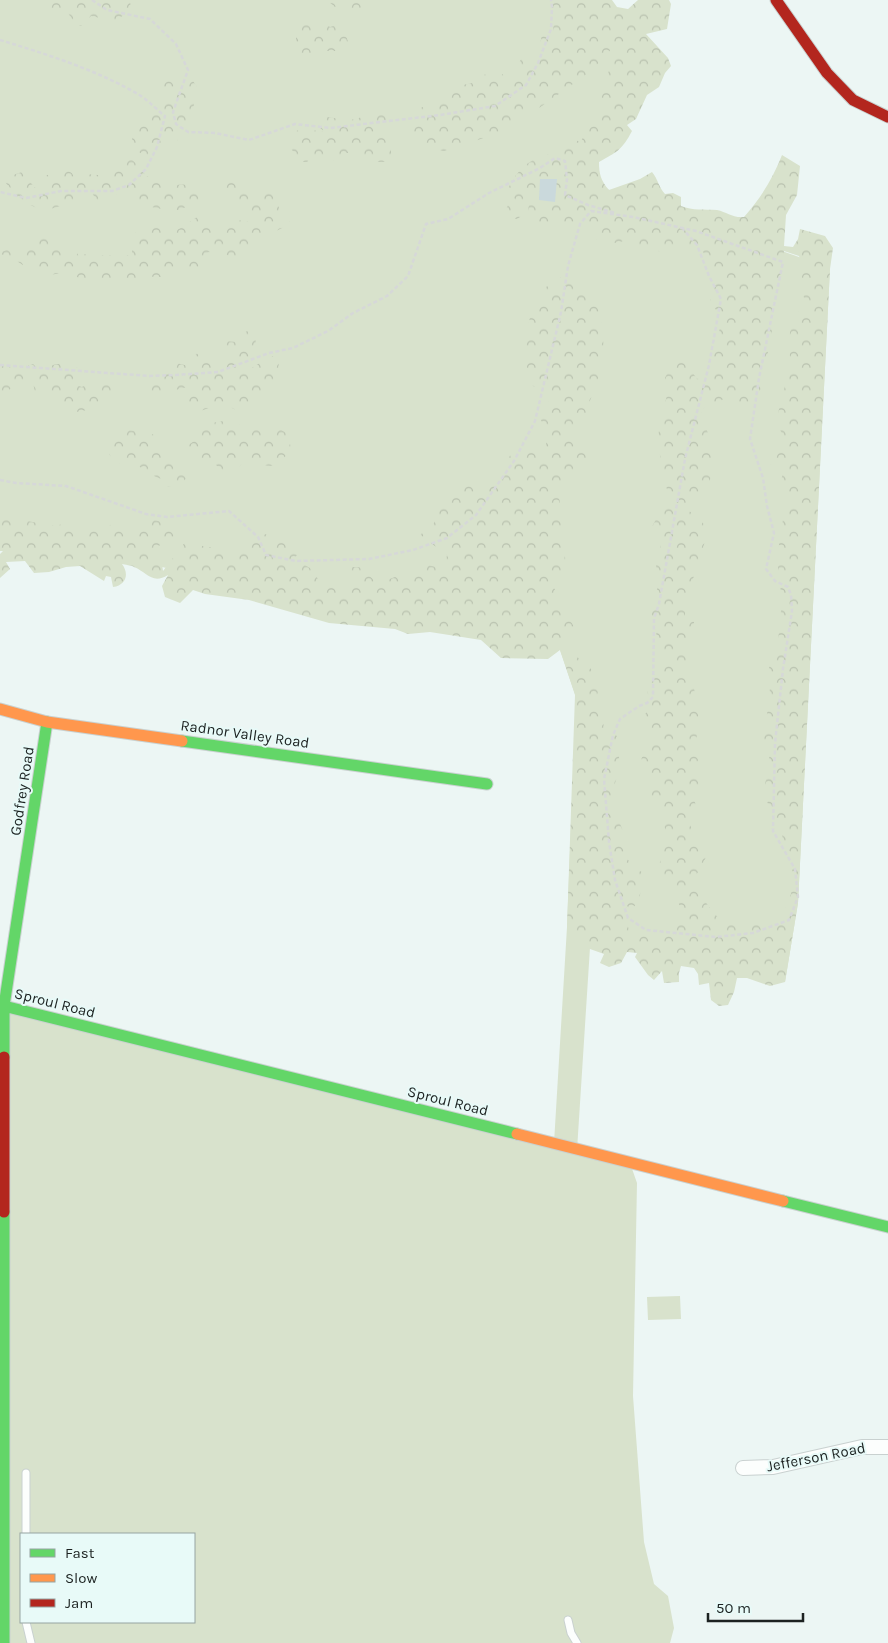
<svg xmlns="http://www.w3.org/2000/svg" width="888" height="1643" viewBox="0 0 888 1643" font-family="Karla,sans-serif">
<defs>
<pattern id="forest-crowns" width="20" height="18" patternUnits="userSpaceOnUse" patternTransform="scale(1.25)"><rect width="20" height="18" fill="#d8e2cc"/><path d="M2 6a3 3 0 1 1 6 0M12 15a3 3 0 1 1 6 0" fill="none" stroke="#b9c2af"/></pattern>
</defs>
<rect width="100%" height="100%" fill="#ecf6f4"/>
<!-- green -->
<path fill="#d8e2cc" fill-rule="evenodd" d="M0,0H605L639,46L590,183L830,268L798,903L785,982L591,932L577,1150L630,1163L637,1183L633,1396L644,1542L654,1584L668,1596L674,1628L670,1643H4V1006L554,1143L567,927L576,697L560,650L320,603L0,530ZM21,1534H194V1622H21Z
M680,1296L681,1319L648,1320L647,1297Z"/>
<!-- forest -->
<path fill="url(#forest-crowns)" d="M39,0H130L131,11L114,21L91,16L81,26L76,25L68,13L64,12L52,15C45,12 39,8 39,0Z
M330,0H361L363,3L359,11L350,13L342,4L335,7L329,2Z
M544,0H612L617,7L628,9L638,0H669L671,4L667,29L646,34L668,58L671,66L665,73L659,87L647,95L636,119L627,125L632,131C622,150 617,152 599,162C599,174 601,181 609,190L640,179L652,172C658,179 659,188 665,194L673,193L681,197V206C693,211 704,209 717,210C727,212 732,218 744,217C761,198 773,178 782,155L800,166L797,195L786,215L784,246L793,247L798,239L800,229L825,236L833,248L830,269L798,903L785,982L770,986L747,978H737L734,992L728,1005L719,1006L711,1000L709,983L699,985L698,974L694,968L681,966L679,973V982L664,983L662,971L654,980L648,975L635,957L637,953L627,952L621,963L609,967L600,963L604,954L590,949L567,927L575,695L560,650L548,659L501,658L481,640L430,632L408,634L395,629L329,623L249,600L205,594L193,590L180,603L165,597L162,586L168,575C152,585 147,572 134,567C131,565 125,565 122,564C129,573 127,585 113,587L111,577L106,576L104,581L80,566L66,567L49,572L34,573L25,561L6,562L10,569L0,578V554L3,551H0V514L24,519L27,521L56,526L62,524C71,528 82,526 92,528C98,529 102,531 108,532L107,527L121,519L129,532L127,541L141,543V539L136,533L139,532L138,529L145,528L142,525C147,523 149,520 153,520C160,521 163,523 169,521L182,541L179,543H164L153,549L145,546L152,553L155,554L162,564L163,571L186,541L206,547H218L240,556L247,538L267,534L273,546L280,539L294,541L301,551L285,568L288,570L303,564L310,568L324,587L351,583L341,567H359L373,579L384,581L395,577L405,579L419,574L423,564L436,567L445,565L447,555L420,535L434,523L441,506L464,482L479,489L489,487L508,473V459L514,449L528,448L541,454L543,452L552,428L541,421C543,406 543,403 557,397L533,386C531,379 527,371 526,363C523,336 531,292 557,279C561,277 568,277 572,277L600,307L604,350L597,383L587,408L585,425L574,433L589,456L558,484L566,567L550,580L577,633L560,650C577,654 596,667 598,686C599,691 596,696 597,701C598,709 603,719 604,728L617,736L620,768L614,786L613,807L626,838L625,856L633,866L643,873L639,902L631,909L627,906V923L630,934L653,937L673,924L682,914L678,901L688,892L696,888C725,932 726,928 777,922L785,910L791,894L793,856L784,843L780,827L775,825L764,792L771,746L761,743L770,699L769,661L778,641L782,601L778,568L779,544L784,534L782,527L784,511L791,507L790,495L778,491L785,466L770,464L774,449L783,436L776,421L785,386L784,373L790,358L789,338L793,318L805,303L801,283L803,269L799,256L784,251L771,337L760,391L747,409L738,412L733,401L727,397C718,403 709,404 701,410L711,444L712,470L709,485L695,498L687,509L703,523L707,534L697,569L685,598V616L694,622V635L686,646C690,657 691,663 686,674L694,688L700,726L695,742L699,757L695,768C702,780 702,788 694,799L696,806L688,820L693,832L692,840L703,843L709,851C705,859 702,865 698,872C695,876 696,880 694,883C686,898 669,888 660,880L659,865L662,856L658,848L667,837L661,812L665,803H652L648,792L651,781L646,778V769L651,763L641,760L646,747L653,734L646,727L644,716C653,703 644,694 650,680C653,674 661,668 666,662L665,655L658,649L656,631L650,609C660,588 659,582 655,560L660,553L661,538L650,530L663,507L667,490L657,440L668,390L665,378L672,363L681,356L697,379L710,372L723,314L709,305L716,282L709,263L701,248L687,245C678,252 669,254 658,251L661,247L654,241L648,247L639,245L637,236L626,232L625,240C616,246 594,242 587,232C586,230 585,227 584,225L572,232L568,228L548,226L526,221L529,205L522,207L523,215L517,219L508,218L505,212L508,205L517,207C517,200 511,194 509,187C520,165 535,155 560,152L572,139L581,142L586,129L594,126L608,73L618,50L612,48L602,60L587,74L525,118L502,132L444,151L422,147L411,128L416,112L420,108L443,100L458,86L472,83L481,75L501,73L509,80L515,78C519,64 517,60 530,52L539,54L542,32L553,31L555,11L548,13L542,11L541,6L546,1Z
M305,23L326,24L330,27L336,25L344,28L348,42L341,51H324L318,55L315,53L300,57L292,53L290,44L296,41V28Z
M189,75L197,87C197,90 193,109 193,111C190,116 187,120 185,126L175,128C183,139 175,144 166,149L155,147L148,155C137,154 133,148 132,138L138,127L136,122L138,115L150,110L149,106L154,100L164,98V84L169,79Z
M374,110L383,111L386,117L388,131L385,136L391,140V155L386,162H364L354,153H344L339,164L330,158L323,168L316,167L311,158L307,162H303C295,156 289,147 287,136C300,126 310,130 325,132L314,123L322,116C348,120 352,124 374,110Z
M130,158L140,167L146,176L162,178L173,185L198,184L206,197L201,205V217L211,220L215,227L223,235L222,230C233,217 236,220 251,222C248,212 241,211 238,200L224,193L225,181L235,178L248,179L252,194L263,189L271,191L276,200L283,218L292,223L270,234L256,238L251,245L237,257L209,252L204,254L206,270L196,274L183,270C173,277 156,279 145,275L133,281L90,283L77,277L62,273L49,275L33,272L11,257L0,254V250L4,251L14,246L23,252C31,244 35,237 46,233L54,238L57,248L74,249L79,256L93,252L101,255H132V245L136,232C153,223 162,222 172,240L174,231C183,228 188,222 197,217L198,202L179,210H167L141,205L133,199L131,190H126L98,202L92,193L90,187L79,194L71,203L43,211L20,200L5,182L10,176L22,172L35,188L42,185V177L64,169L72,173L77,183H80L86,174L109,176L110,168L119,159Z
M249,330L256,334C256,348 253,357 249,370L270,356H279L278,379L266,384L261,383L264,389L261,401L251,407H242L240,403L236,410L230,407L226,401L220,408H209L200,411L188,401L193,390C174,380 167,408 148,391L149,379L155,373L162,377L168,373V368L178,363C188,368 191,363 195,354C206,353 211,353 217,362H224L225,353L219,346L223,341L238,342L242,334Z
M0,364L17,370L33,364L39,370C52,364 63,361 77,367L78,376L70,383L82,387C94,377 107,380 120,386V390C112,397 108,398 99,401C95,403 91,408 86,410C70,417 59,402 47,395L50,388L46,387L40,393L35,392L33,383L17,382L5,394H0Z
M223,421L232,424L236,423L243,426L248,433H252L255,429C268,426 278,426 289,435L291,452L273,466L259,465L253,460L246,459L238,468L228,473L223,471L209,459H192L187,454L188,445L196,440V433L205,430L206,424Z
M127,430C146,433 165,430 162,456L166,460H173L174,465L183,466L190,472C183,484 181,486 167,487L165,479C154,479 149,471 140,467C126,460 123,472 109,454L110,441L119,432Z"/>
<!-- building -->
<path fill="#cad9dc" d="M540,179H557L555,202L539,200Z"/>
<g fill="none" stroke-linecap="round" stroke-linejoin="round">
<defs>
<path id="lane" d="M26,1534V1473
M568,1620L571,1633L577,1643
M26,1622L31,1643"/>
<path id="street" d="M743,1468L773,1467L862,1447H888"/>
<path id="fast" d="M182,741L487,784
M0,1005L517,1134
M4,1057V1006L47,722
M783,1201L888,1227
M4,1212V1643"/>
<path id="slow" d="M0,709L47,722L182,741
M517,1134L783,1201"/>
<path id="jam" d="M776,0L827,73L853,100L888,117
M4,1057V1212"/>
</defs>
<!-- lane casing -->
<use href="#lane" stroke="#c9d1d0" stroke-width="9"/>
<!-- street casing -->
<use href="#street" stroke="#c9d1d0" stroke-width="16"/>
<!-- fast casing -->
<use href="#fast" stroke="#c9d1d0" stroke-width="13"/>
<!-- slow casing -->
<use href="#slow" stroke="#c9d1d0" stroke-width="13"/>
<!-- jam casing -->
<use href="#jam" stroke="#c9d1d0" stroke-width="13"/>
<!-- path -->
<path stroke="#d6d8d8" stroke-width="2.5" stroke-dasharray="4 2.5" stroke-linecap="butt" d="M92,0L107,10L150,19L176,44L188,70L173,112L176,124L188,132L215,133L249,140L295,124L330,128L440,115L495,106L526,85L538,63L551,29L552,7L551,0
M0,40C46,54 100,71 141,96C150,102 157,110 165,116L157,147L146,169L129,185L112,191H61L26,198L0,192
M0,365L149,376L176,375L218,372L269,353L293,348L328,331L353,313L387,296L408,276L426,224L448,219L489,193L540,168L555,158L565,161L567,179L565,195L588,205L615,213
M0,480L16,483L66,486L146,514L167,517L229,511L258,537L266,555L296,561L369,559L413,550L447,538L476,515L514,461L535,421L561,312L568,266L580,224L591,211L633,217L696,231L783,262L759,378L750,439L763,478L767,506L774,533L766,569L775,581L788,587L791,595L792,611L783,669L775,743L773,831L795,869L798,897L789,920L753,933L716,937L646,930L628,918L615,880L609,842L604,779L613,735L620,719L639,706L647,703L653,697L654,618L659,604L685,459L709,365L721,299L709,276L697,245L682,228"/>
<!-- lane -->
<use href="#lane" stroke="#fcfefd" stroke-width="7"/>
<!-- street -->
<use href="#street" stroke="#fcfefd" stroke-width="14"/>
<!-- fast -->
<use href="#fast" stroke="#63d668" stroke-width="11"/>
<!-- slow -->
<use href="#slow" stroke="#ff974d" stroke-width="11"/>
<!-- jam -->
<use href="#jam" stroke="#b3261e" stroke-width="11"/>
</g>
<g text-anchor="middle" stroke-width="4" stroke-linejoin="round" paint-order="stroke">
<!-- street labels -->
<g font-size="15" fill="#1c2221" stroke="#e8faf8">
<text transform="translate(245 734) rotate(8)" y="5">Radnor Valley Road</text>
<text transform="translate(22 791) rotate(-81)" y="5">Godfrey Road</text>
<text transform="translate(55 1003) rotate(14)" y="5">Sproul Road</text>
<text transform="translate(448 1101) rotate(14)" y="5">Sproul Road</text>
<text transform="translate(816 1457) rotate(-11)" y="5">Jefferson Road</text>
</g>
</g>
<!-- legend -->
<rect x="20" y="1533" width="175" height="90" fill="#e8faf8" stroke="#96a4a2"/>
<rect x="30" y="1549" width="25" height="8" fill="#63d668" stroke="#96a4a2"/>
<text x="65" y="1558" font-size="15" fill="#1c2221">Fast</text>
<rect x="30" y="1574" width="25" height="8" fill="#ff974d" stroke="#96a4a2"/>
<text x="65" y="1583" font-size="15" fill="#1c2221">Slow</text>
<rect x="30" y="1599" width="25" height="8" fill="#b3261e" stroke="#96a4a2"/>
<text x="65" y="1608" font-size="15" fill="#1c2221">Jam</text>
<!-- scale -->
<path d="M708 1613v8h95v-8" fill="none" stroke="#1c2221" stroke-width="2.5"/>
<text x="716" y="1613" font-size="15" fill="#1c2221" stroke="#e8faf8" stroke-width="4" paint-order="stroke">50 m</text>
</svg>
